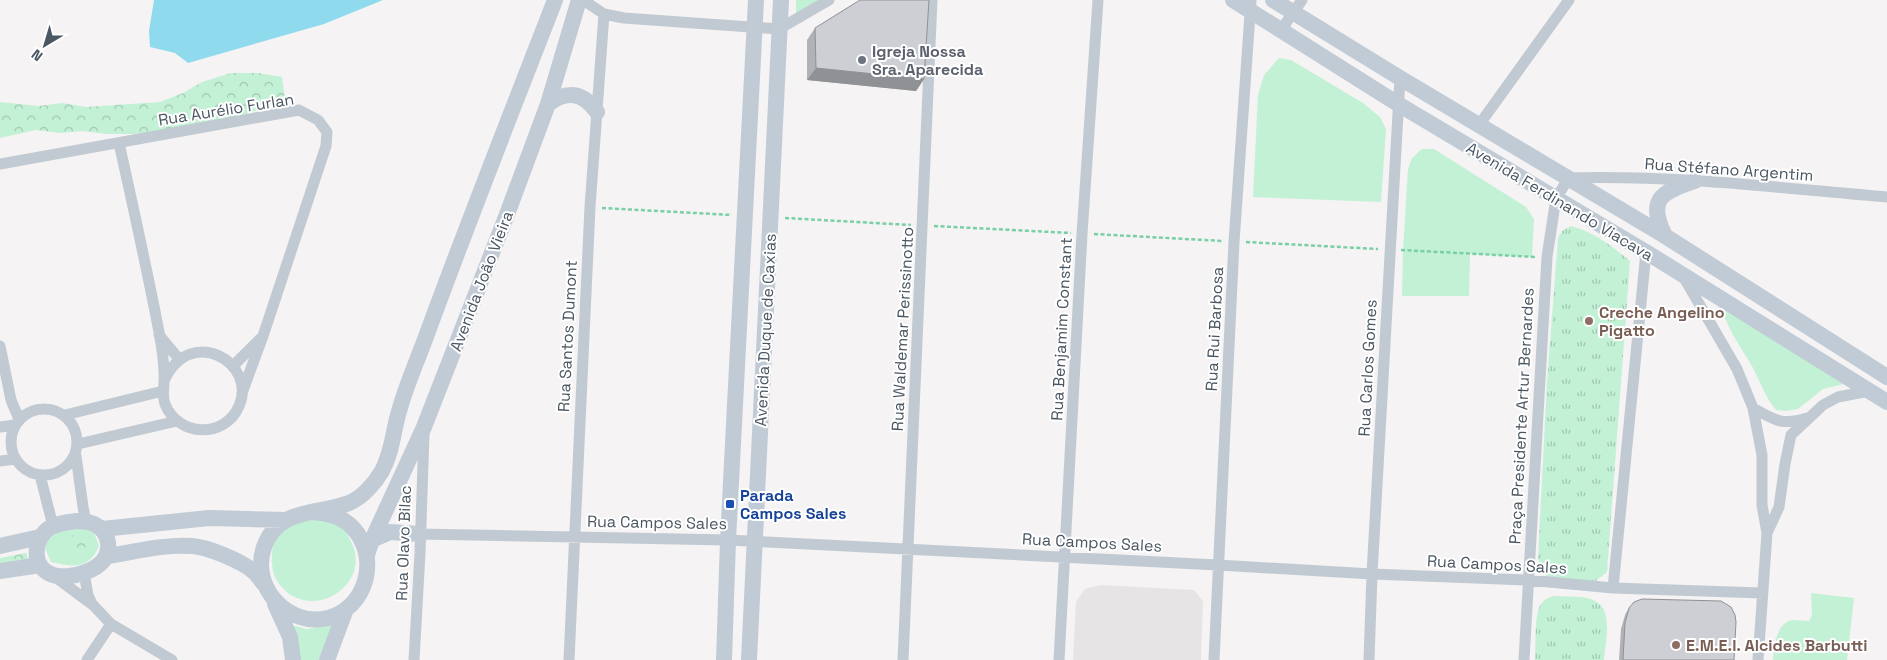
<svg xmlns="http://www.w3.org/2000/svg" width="1887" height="660" viewBox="0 0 1887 660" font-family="'Space Grotesk',sans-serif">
<defs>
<pattern id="forest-crowns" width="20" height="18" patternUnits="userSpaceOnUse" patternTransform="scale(1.25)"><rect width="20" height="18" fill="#c3f1d5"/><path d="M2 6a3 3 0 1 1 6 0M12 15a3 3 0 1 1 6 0" fill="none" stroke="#a0c6b0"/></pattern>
<pattern id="park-tufts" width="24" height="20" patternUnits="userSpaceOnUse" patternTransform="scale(1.25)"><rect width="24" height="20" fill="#c3f1d5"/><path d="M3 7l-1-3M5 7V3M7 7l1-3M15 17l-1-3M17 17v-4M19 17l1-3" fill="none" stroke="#a0c6b0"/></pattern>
</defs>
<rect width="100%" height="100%" fill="#f5f3f3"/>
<!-- education -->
<path fill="#e6e4e5" d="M1101,585L1194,590L1203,601L1201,660H1073L1076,602L1085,589Z"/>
<!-- grass -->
<path fill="#c3f1d5" d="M1279,58L1291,60L1363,103L1380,117L1386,129L1381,202L1253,197L1258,95L1264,75Z
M1422,149H1434L1526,207L1534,219L1532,257L1470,254L1469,296H1402L1403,250L1408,169L1412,158Z
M1722,309L1848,383L1823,389L1798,409L1786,411L1776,410C1765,397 1761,383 1753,368C1742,349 1728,330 1722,309Z
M327,518C332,521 338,524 343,528C346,531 348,535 349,538C374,577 324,619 288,593C282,588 274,579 273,571C269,548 274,540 289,523Z
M58,528H84L94,532L99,546C89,570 73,567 51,562L45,548L47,535Z
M1811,593L1854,598L1847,660H1773C1774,647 1776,622 1793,620C1798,620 1804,621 1809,621L1812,615Z
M334,624L320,660H297L291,625L307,629Z"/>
<!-- forest -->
<path fill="url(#forest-crowns)" d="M231,73H258L282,77L285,100L216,125L134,134H107L83,131L60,133L36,130L0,138V102L39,106L62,103L86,107L160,102L183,93L202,82Z
M73,535L91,536L96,544L65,553V542Z
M26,553L31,564L0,570V558Z"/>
<!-- park -->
<path fill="url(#park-tufts)" d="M796,0H821L796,15Z
M1571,226C1594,232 1612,246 1630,261L1607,572L1593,583L1551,582L1542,570L1538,558L1547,382L1558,238L1562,231Z
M1555,596C1567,597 1584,595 1595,601C1614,610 1605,643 1604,660H1535C1536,646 1534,614 1541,604C1545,599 1549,597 1555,596Z"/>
<!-- water -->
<path fill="#90daee" d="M154,0H383L324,24L188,63L175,53L150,47L149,31Z"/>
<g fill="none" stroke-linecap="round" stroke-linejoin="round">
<!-- path -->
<path stroke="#7ad0a6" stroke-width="2.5" stroke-dasharray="4 2.5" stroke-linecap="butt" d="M602,208L732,215
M785,218L911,225
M934,226L1071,233
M1094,234L1223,241
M1246,242L1378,249
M1401,250L1536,257"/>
<!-- street -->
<path stroke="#c1cad2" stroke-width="11" d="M583,0L604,14L624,18L779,29L829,0
M1281,30L1302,0
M1479,125L1569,0
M119,143C133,206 147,269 159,332C162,348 165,366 164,382C164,389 162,396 165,404C178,437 225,439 239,406C258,363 190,323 164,381
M0,164L299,110L318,120L327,132L326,146L263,336L242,393
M1683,276L1737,369L1753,408L1762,455V505L1767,533L1758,660
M159,335L179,359
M0,346L11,400L19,419
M233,366L260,339
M1753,408C1774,420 1782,426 1807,418
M11 442a33 33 0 1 1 66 0a33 33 0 1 1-66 0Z
M65,415L163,391
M0,427L15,425
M78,444L177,421
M76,456L83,507L86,522
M0,461L16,459
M40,475L53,526
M1767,533L1779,507L1785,464L1791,435L1823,405L1838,397L1869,391
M420,534L728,540L1218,565L1372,574L1528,580L1613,588L1762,593
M84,573L88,595L92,604
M54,576L93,605L111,624L172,660
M1613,588L1646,252
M87,660L111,624
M414,660L420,553L424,434
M569,660L590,207L604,14
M903,660L932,0
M1059,660L1082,234L1098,0
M1214,660L1234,242L1251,0
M1369,660L1372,574L1400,78
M1524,660L1547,257L1556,198L1569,178C1675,175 1781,188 1887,197"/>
<!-- secondary -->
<path stroke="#c1cbd6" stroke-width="16" d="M1233,0L1398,104L1646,252L1887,402
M1273,0L1400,78L1665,236L1887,377
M548,104C567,90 583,92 597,112
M1665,236C1647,199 1661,192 1695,181
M311,512C327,513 342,516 353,528C380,557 367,608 328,618C288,628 250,587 264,547C278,507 318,515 349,503C363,497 375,483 382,471C393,451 393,429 400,408C407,383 418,359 427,334C468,222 512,111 555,0
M77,521C83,521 91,522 96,525C103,529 107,535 108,543C111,565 86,574 69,576C64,576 58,577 53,575C30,568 33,537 51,527C58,523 69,522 77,521Z
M102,529L209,518L286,520
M372,540L390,532L420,534
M0,546L40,537
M367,555L372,540L424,427L506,217L548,104L579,0
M107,556C134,552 164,544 192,546C208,547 241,561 253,571C257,574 260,579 263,583
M0,571L40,565
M275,604L290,637L293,660
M327,660L346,609
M724,660L728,540L756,0
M749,660L781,0"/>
</g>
<!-- wall -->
<path fill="#b0b2b7" d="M815,28L924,79L916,91L807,80V40Z
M1629,608L1734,660H1619L1621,629L1625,615Z"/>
<!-- shaded-wall -->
<path fill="#909195" d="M816,68L924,79L916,91L807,80Z"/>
<!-- building -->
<path fill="#cdcfd5" stroke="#909195" d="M860,0H929L924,79L816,68L815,28Z
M1642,599L1721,601L1731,607L1735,615L1736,622L1734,660H1623L1625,623L1629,608L1634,602Z"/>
<!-- markers -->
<circle fill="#6b7280" stroke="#fff" stroke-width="2" cx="862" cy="60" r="5"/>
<g fill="#8d6e63" stroke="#fff" stroke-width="2">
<circle cx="1589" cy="321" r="5"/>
<circle cx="1676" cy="645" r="5"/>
</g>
<rect fill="#1a4fb4" stroke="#fff" stroke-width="2" x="725" y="499" width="10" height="10" rx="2.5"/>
<g text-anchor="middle" stroke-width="4" stroke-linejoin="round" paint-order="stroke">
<!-- worship labels -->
<g font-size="16" font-weight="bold" fill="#5b616d" stroke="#fff" text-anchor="start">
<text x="872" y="57">Igreja Nossa<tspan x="872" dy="18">Sra. Aparecida</tspan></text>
</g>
<!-- street labels -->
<g font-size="16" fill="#4a5661" stroke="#fff">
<text transform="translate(226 109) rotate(-9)" y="6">Rua Aurélio Furlan</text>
<text transform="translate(1729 169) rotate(4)" y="6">Rua Stéfano Argentim</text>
<text transform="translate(1560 201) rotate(31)" y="6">Avenida Ferdinando Viacava</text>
<text transform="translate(481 281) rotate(-69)" y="6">Avenida João Vieira</text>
<text transform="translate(902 329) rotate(-87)" y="6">Rua Waldemar Perissinotto</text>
<text transform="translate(1061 329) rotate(-87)" y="6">Rua Benjamim Constant</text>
<text transform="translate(1214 329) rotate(-87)" y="6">Rua Rui Barbosa</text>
<text transform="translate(765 330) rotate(-87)" y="6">Avenida Duque de Caxias</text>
<text transform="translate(567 336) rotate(-87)" y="6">Rua Santos Dumont</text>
<text transform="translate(1367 368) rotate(-87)" y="6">Rua Carlos Gomes</text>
<text transform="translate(1521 416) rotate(-87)" y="6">Praça Presidente Artur Bernardes</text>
<text transform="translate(657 522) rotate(1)" y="6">Rua Campos Sales</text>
<text transform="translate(1092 542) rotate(3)" y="6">Rua Campos Sales</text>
<text transform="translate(403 543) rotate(-88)" y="6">Rua Olavo Bilac</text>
<text transform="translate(1497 564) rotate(3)" y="6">Rua Campos Sales</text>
</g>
<!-- education labels -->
<g font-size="16" font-weight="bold" fill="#785e54" stroke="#fff" text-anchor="start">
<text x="1599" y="318">Creche Angelino<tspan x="1599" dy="18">Pigatto</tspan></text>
<text x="1686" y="651">E.M.E.I. Alcides Barbutti</text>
</g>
<!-- transit labels -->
<g font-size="16" font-weight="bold" fill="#164399" stroke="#fff" text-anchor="start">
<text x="740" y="501">Parada<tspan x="740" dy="18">Campos Sales</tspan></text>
</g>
</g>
<!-- north arrow -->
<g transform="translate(45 45) rotate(218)" stroke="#ffffff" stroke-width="4" paint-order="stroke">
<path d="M0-4L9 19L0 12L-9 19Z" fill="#4a5661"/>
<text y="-8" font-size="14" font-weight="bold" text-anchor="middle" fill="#4a5661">N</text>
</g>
</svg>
